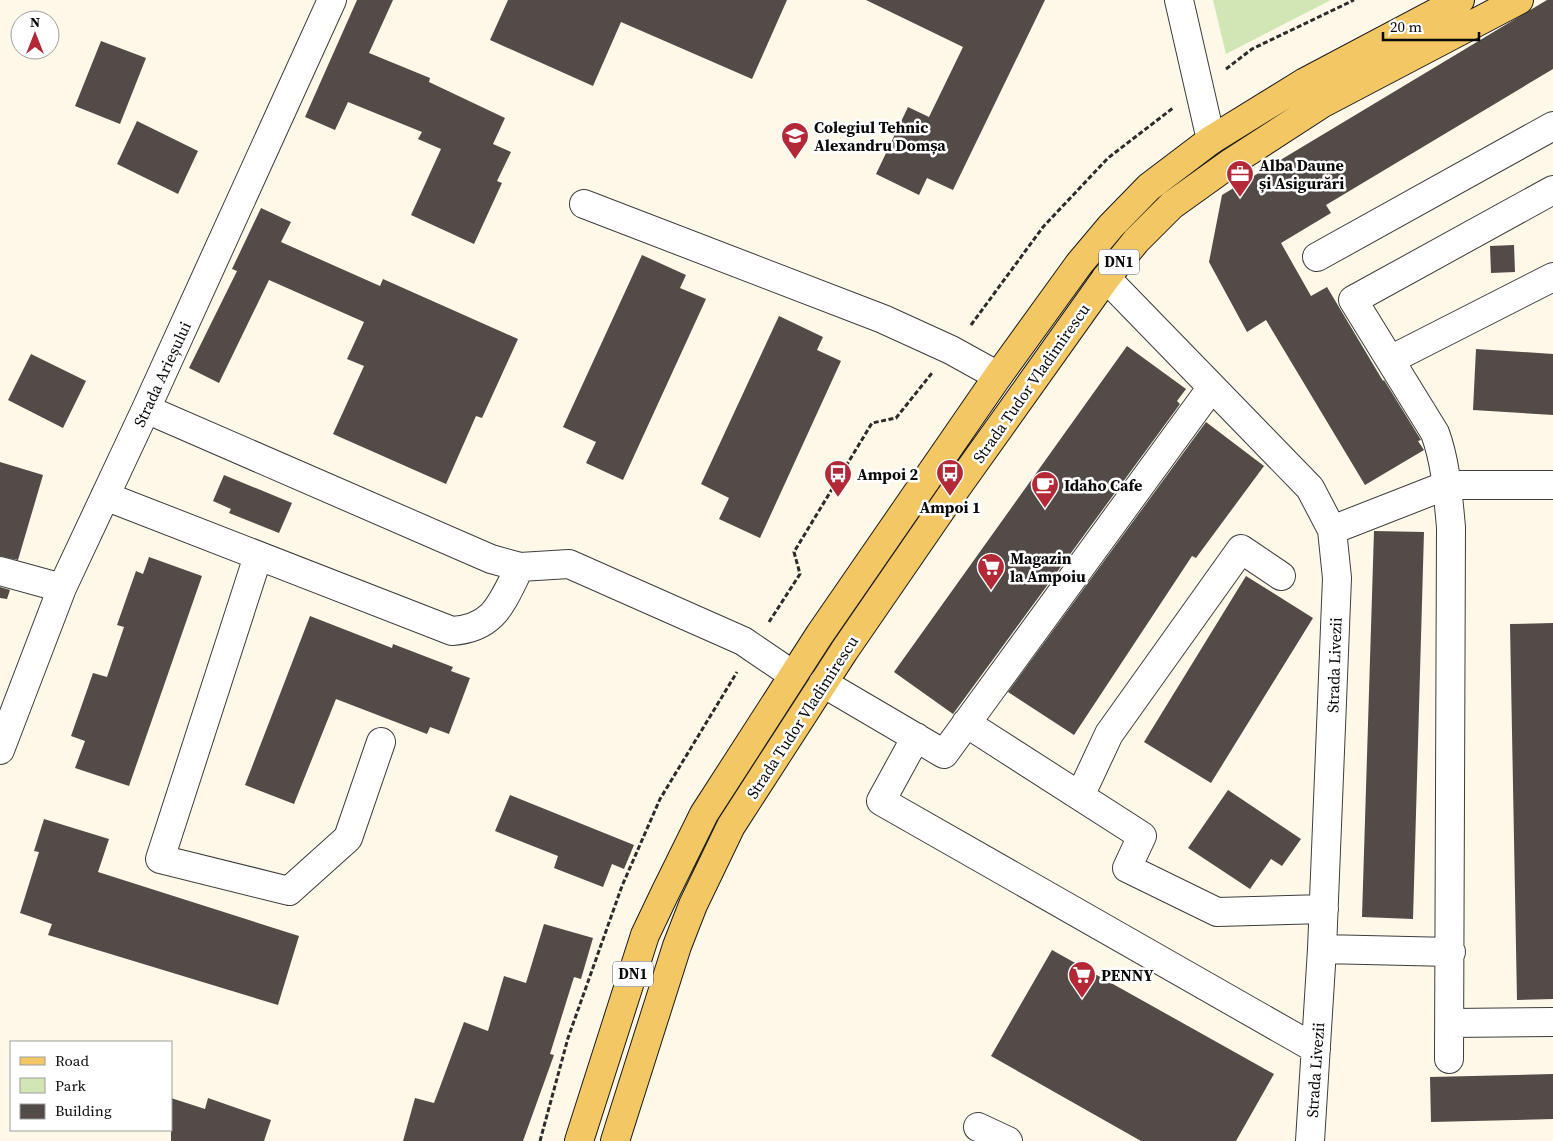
<svg xmlns="http://www.w3.org/2000/svg" width="1553" height="1141" viewBox="0 0 1553 1141" font-family="'Source Serif 4',serif">
<rect width="100%" height="100%" fill="#fef8e8"/>
<!-- green -->
<path fill="#d1e6b4" d="M1213,0H1331L1226,54Z"/>
<!-- building -->
<path fill="#524b47" d="M357,0H393L369,53L430,78L429,82L505,118L493,144L511,152L497,181L502,183L474,244L411,215L441,149L418,139L422,132L348,102L335,130L305,117Z
M508,0H787L752,79L621,22L593,86L490,40Z
M866,0H1045L953,190L927,178L919,195L876,174L908,107L929,117L963,47Z
M1547,0H1553V69L1326,205L1331,213L1281,243L1311,296L1327,287L1383,381L1384,380L1421,440L1418,441L1424,450L1365,485L1266,320L1247,332L1209,262L1222,195Z
M101,41L146,58L120,124L75,106Z
M137,121L198,151L178,194L117,164Z
M261,208L291,222L281,242L380,286L383,279L518,339L482,418L476,416L446,484L333,434L364,366L347,359L364,322L269,280L219,383L189,368L237,271L232,269Z
M1514,245L1515,272L1491,273L1490,246Z
M642,255L686,275L680,288L706,299L623,480L586,463L596,442L563,427Z
M779,316L823,337L817,350L841,361L760,538L719,519L729,498L701,484Z
M1127,346L1186,389L1177,401L1180,404L953,714L894,672Z
M1476,349L1553,354V415L1473,410Z
M31,354L86,381L63,428L8,400Z
M1206,422L1264,466L1196,558L1192,556L1074,735L1008,692Z
M0,462L43,475L18,560L0,556Z
M224,475L292,503L279,533L229,513L231,509L213,501Z
M1374,531L1424,532L1413,919L1362,917Z
M149,557L202,576L129,786L75,768L85,741L71,736L93,673L107,677L124,627L117,625L136,571L143,574Z
M1246,576L1313,618L1211,783L1144,742Z
M0,587L10,590L7,599L0,598Z
M310,616L392,648L393,644L453,667L451,671L470,678L449,734L430,727L427,734L336,699L294,804L245,785Z
M1553,623V999L1517,1000L1510,624Z
M1228,790L1301,839L1282,866L1271,859L1250,889L1188,848Z
M510,795L634,845L624,869L612,864L603,887L554,868L558,856L495,831Z
M44,819L109,839L98,872L299,936L278,1005L48,935L52,924L20,913L39,852L34,851Z
M544,924L593,938L581,979L574,977L550,1054L554,1055L523,1141H403L415,1098L434,1103L464,1022L488,1031L504,976L526,983Z
M1052,950L1274,1074L1236,1141H1141L991,1056Z
M1553,1074V1119L1431,1122L1430,1077Z
M171,1098L205,1109L208,1098L271,1120L264,1141H171Z"/>
<g fill="none" stroke-linecap="round" stroke-linejoin="round">
<defs>
<path id="minor" d="M1179,0L1211,140
M584,204L883,319L951,350L998,376
M1317,257L1553,126
M1106,278L1310,488L1332,530L1337,578L1322,949L1310,1141
M1390,360L1553,277
M146,409L491,559L520,567L569,564L743,641L793,675
M105,496L452,631C496,628 502,601 520,567
M1332,530L1447,485H1553
M258,556L160,859L289,891L348,838L381,742
M0,571L62,588
M823,683L944,754L1212,387
M966,723L1142,836L1127,868L1217,912L1324,909
M916,737L881,801L1316,1049
M0,750L62,588L146,409L332,0
M1080,796L1109,734L1241,549L1281,576
M1322,949L1451,952
M1450,1023L1553,1022
M1449,1059L1451,527C1448,496 1446,463 1435,433L1353,300L1553,190
M978,1127L1008,1141"/>
<path id="major" d="M579,1141L645,935L665,893L704,814L820,634L998,376L1079,264L1111,226L1149,187L1211,140L1305,82L1460,0
M615,1141L677,946L693,905L731,826L844,651L950,497L1106,278L1136,241L1172,205L1232,162L1323,103L1519,0"/>
</defs>
<!-- minor casing -->
<use href="#minor" stroke="#3d3d3d" stroke-width="30"/>
<!-- major casing -->
<use href="#major" stroke="#1b1b1b" stroke-width="30"/>
<!-- path -->
<path stroke="#2c2c2c" stroke-width="3" stroke-dasharray="5 2.5" stroke-linecap="butt" d="M1226,69L1252,49L1354,0
M971,325L1043,227L1108,158L1173,108
M769,622L800,574L794,552L872,423L896,418L932,373
M540,1141L568,1038L622,886L660,799L737,672"/>
<!-- minor -->
<use href="#minor" stroke="#fff" stroke-width="28"/>
<!-- major -->
<use href="#major" stroke="#f3c763" stroke-width="28"/>
</g>
<!-- icons -->
<defs>
<symbol id="university-pin" viewBox="-11 -11 22 30"><path d="M0 17L-7.5 6A9.5 9.5 0 1 1 7.5 6Z" fill="#b32938" stroke="#fff"/><path d="M0-5L7-2L0 1L-7-2ZM-4 1L0 2.5L4 1V4Q0 6-4 4Z" fill="#fff"/></symbol>
<symbol id="office-pin" viewBox="-11 -11 22 30"><path d="M0 17L-7.5 6A9.5 9.5 0 1 1 7.5 6Z" fill="#b32938" stroke="#fff"/><path d="M-6-3h4V-5.5h4V-3h4V5H-6ZM-1-4.5V-3h2v-1.5ZM-6 0V1H6V0Z" fill="#fff"/></symbol>
<symbol id="bus-pin" viewBox="-11 -11 22 30"><path d="M0 17L-7.5 6A9.5 9.5 0 1 1 7.5 6Z" fill="#b32938" stroke="#fff"/><path d="M-5-6H5V4H4V6H2V4H-2V6H-4V4H-5ZM-3.5-4V0h7V-4ZM-3.5 1.2v1.5H-2V1.2ZM2 1.2v1.5H3.5V1.2Z" fill="#fff"/></symbol>
<symbol id="cafe-pin" viewBox="-11 -11 22 30"><path d="M0 17L-7.5 6A9.5 9.5 0 1 1 7.5 6Z" fill="#b32938" stroke="#fff"/><path d="M-5.5-4.5H6V0H3Q3 3.5 0 3.5H-2.5Q-5.5 3.5-5.5 0ZM3-3.2v2h1.7v-2ZM-6 4.5H4V6H-6Z" fill="#fff"/></symbol>
<symbol id="supermarket-pin" viewBox="-11 -11 22 30"><path d="M0 17L-7.5 6A9.5 9.5 0 1 1 7.5 6Z" fill="#b32938" stroke="#fff"/><path d="M-6-5.5h2.5l.6 2H6L4.5 2H-2.5L-4.4-4H-6ZM-1.5 3.2a1.3 1.3 0 1 0 .1 0ZM3 3.2a1.3 1.3 0 1 0 .1 0Z" fill="#fff"/></symbol>
</defs>
<g fill-rule="evenodd">
<use href="#university-pin" x="779" y="120" width="32" height="43"/>
<use href="#office-pin" x="1224" y="158" width="32" height="43"/>
<use href="#bus-pin" x="934" y="457" width="32" height="43"/>
<use href="#bus-pin" x="822" y="458" width="32" height="43"/>
<use href="#cafe-pin" x="1029" y="469" width="32" height="43"/>
<use href="#supermarket-pin" x="975" y="551" width="32" height="43"/>
<use href="#supermarket-pin" x="1066" y="959" width="32" height="43"/>
</g>
<g text-anchor="middle" stroke-width="5" stroke-linejoin="round" paint-order="stroke">
<!-- shield labels -->
<g fill="#fff" stroke="#545454" stroke-width="1">
<rect x="1099" y="249.5" width="40" height="25" rx="4"/>
<rect x="613" y="961.5" width="40" height="25" rx="4"/>
</g>
<g font-size="15" font-weight="bold" fill="#0a0a0a">
<text x="1119" y="267">DN1</text>
<text x="633" y="979">DN1</text>
</g>
<!-- poi labels -->
<g font-size="16" font-weight="bold" fill="#0a0a0a" stroke="#fff" text-anchor="start">
<text x="814" y="133">Colegiul Tehnic<tspan x="814" dy="18">Alexandru Domșa</tspan></text>
<text x="1259" y="171">Alba Daune<tspan x="1259" dy="18">și Asigurări</tspan></text>
<text x="857" y="480">Ampoi 2</text>
<text x="1064" y="491">Idaho Cafe</text>
<text x="950" y="513" text-anchor="middle">Ampoi 1</text>
<text x="1010" y="564">Magazin<tspan x="1010" dy="18">la Ampoiu</tspan></text>
<text x="1101" y="981">PENNY</text>
</g>
<!-- street labels -->
<g font-size="16" fill="#0a0a0a" stroke="#fff">
<text transform="translate(162 374) rotate(-65)" y="6">Strada Arieșului</text>
<text transform="translate(1031 383) rotate(-55)" y="6">Strada Tudor Vladimirescu</text>
<text transform="translate(1334 665) rotate(-88)" y="6">Strada Livezii</text>
<text transform="translate(802 717) rotate(-57)" y="6">Strada Tudor Vladimirescu</text>
<text transform="translate(1315 1070) rotate(-86)" y="6">Strada Livezii</text>
</g>
</g>
<!-- legend -->
<rect x="10" y="1041" width="162" height="90" fill="#ffffff" stroke="#9d9d9d"/>
<rect x="20" y="1057" width="25" height="8" fill="#f3c763" stroke="#9d9d9d"/>
<text x="55" y="1066" font-size="15" fill="#0a0a0a">Road</text>
<rect x="20" y="1078" width="25" height="15" fill="#d1e6b4" stroke="#9d9d9d"/>
<text x="55" y="1091" font-size="15" fill="#0a0a0a">Park</text>
<rect x="20" y="1104" width="25" height="15" fill="#524b47" stroke="#9d9d9d"/>
<text x="55" y="1116" font-size="15" fill="#0a0a0a">Building</text>
<!-- north arrow -->
<g transform="translate(35 35)"><circle r="24" fill="#ffffff" stroke="#9d9d9d"/>
<path d="M0-4L9 19L0 12L-9 19Z" fill="#b32938"/>
<text y="-8" font-size="14" font-weight="bold" text-anchor="middle" fill="#0a0a0a">N</text>
</g>
<!-- scale -->
<path d="M1383 32v8h96v-8" fill="none" stroke="#0a0a0a" stroke-width="2.5"/>
<text x="1390" y="32" font-size="15" fill="#0a0a0a" stroke="#ffffff" stroke-width="4" paint-order="stroke">20 m</text>
</svg>
